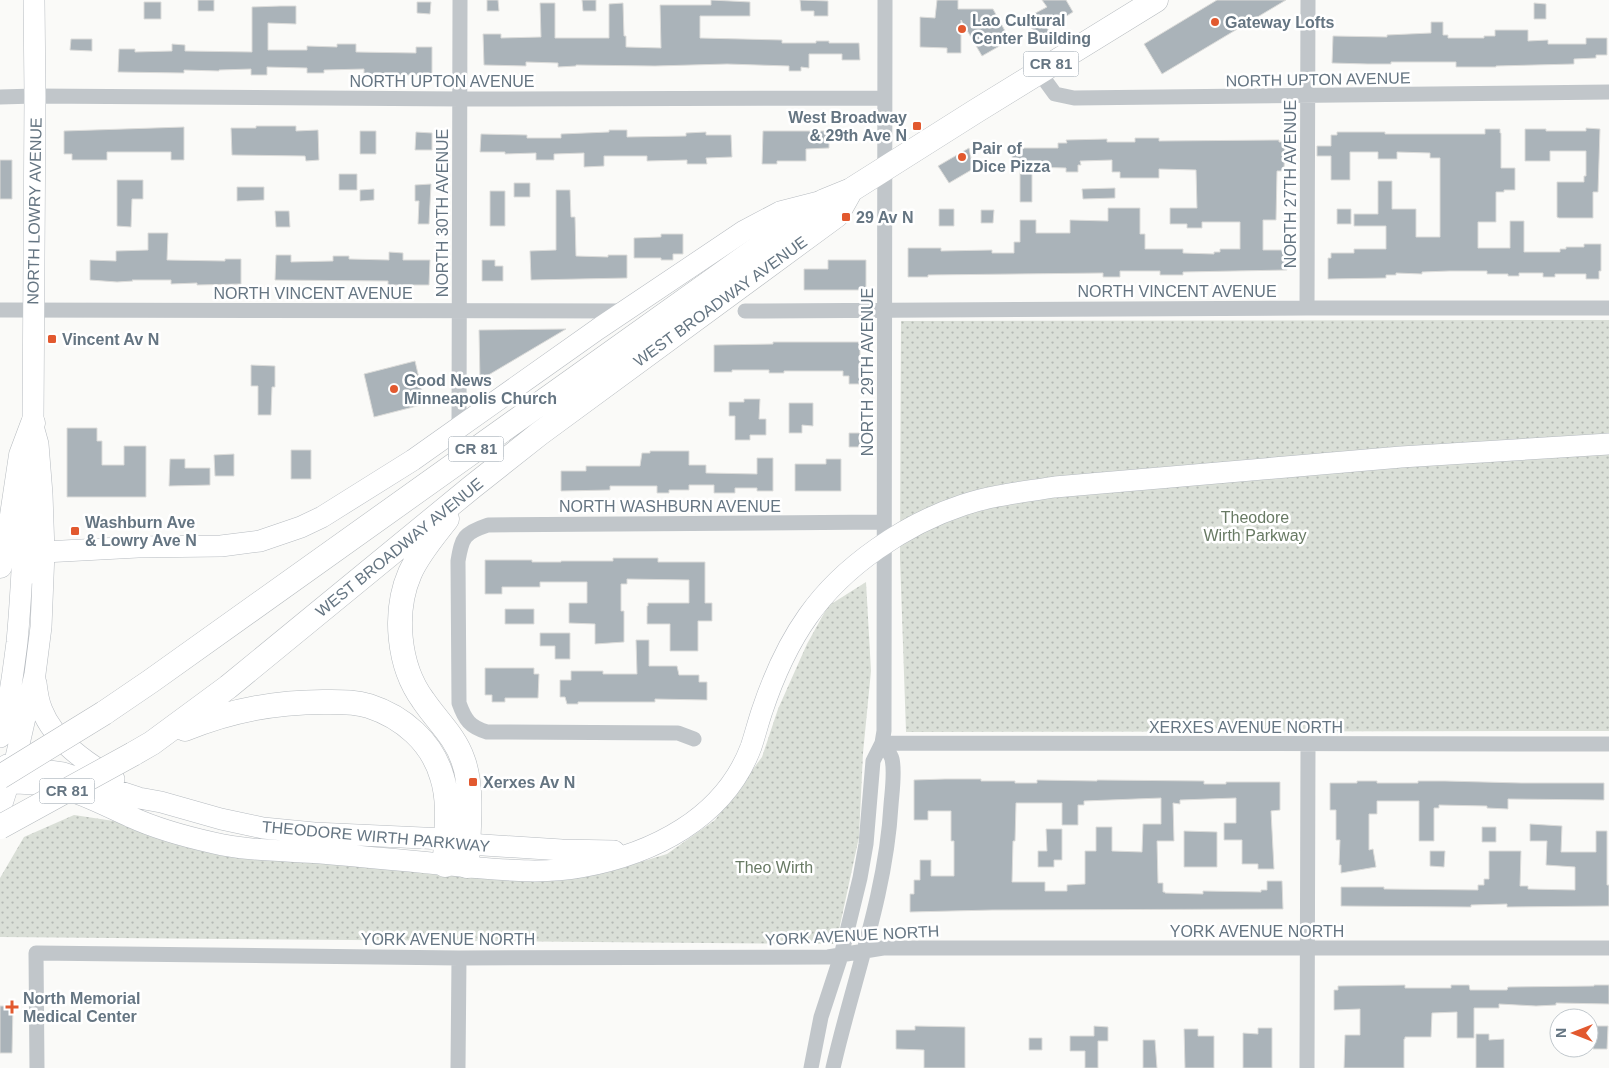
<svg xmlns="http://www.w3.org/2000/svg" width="1609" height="1068" viewBox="0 0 1609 1068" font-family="Arial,sans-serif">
<defs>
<pattern id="park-dots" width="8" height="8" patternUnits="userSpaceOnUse" patternTransform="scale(1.25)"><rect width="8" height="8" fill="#dadfd7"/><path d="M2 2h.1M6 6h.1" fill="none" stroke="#b4b9b4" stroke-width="1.8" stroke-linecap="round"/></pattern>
</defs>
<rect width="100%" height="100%" fill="#fafaf8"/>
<!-- park -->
<path fill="url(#park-dots)" d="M1609,320V731L906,732L900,558L901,321Z
M866,582L871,671L863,753L859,837L836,944L0,937V878L24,837L74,815L220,837L540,871L607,872L667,854L715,820L762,757L778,709L807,644L828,606Z"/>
<!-- building -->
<path fill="#aab3b9" stroke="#dcdcda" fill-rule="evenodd" d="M198,0H214V11H198Z
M487,0H498L499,11H487Z
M582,0H596V11H583Z
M711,0L750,2V16H700V38L782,40V43H816V41H829V43H859L860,60H842V54H809V68L801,67V71H789V66L727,64L655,66L576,65V66L558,67V63L526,62V66L484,65L483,34H501V38L541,37L540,3H555V38H609V4L623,3L624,36H626V47L661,48L660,5H711Z
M800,0L828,1V16H814V11H801Z
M937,0H958V9H993L1010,40L982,56L961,20V53H947V48L920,47V17L935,18Z
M1042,0H1066L1073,12L1047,28L1051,34L1039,41L1026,18L1047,7Z
M1217,0H1286L1162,74L1144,44Z
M144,2H161V19H144Z
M417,2H431L430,14L417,13Z
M1534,3L1546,4V19H1534Z
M280,6H296V24L268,23V50H307V46L337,47V44H356V52L416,53V47H432V75H364V69L324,70V73H307V68L267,67V75H251V69L219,70V71L184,70V73L118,72L119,49H135V52L172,51V44L185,45V51L252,52V7Z
M1431,22H1443V35H1448V38H1484V36H1495V30H1528V41L1548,40V44H1586V38H1607V55H1596V58L1574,59V64L1496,66V67H1456V62H1391V64H1368L1332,63L1333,36L1387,37V35L1431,33Z
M71,39H92V51L70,50Z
M256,126H296V131L318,130L319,160L306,161L305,156L232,155L231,128H256Z
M184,127V160H171V152H107V160H72V154H64V131Z
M1586,128L1600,129L1598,192H1593V218H1559L1557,217V182H1584V176H1586V151H1550V161H1525V129H1546V131H1586Z
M1485,129H1500V133H1501V168H1515V190H1504V192H1496V222H1478V248H1510V221H1524V252H1560V249H1566V247H1584V244H1601V271H1599V279H1586V274H1555V277H1543V273H1519V276H1508V274H1487V271H1449L1422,272V274L1396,273V275H1386V278L1328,279V258H1331V253H1354V249H1386V226H1354V214H1378V181H1392V209H1416V237H1440V158H1430V153L1397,152V159H1378V152H1350V180H1331V156H1317V146H1331V135H1337V132H1385V134H1485Z
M609,130H627V137L686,136V133L706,132V135H731L732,157L706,158L707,164H687V160L647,161V156H604V166L584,167V153L554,154V160H536V153L505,154V152H480L481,134L527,135V138H561V134L609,132Z
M360,131H376V154H360Z
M763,131H829V148L806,149V161H777V164H762Z
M416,132L432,133V150H415Z
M1135,138H1159V141L1279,140V142H1285L1284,171H1277L1276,220H1263V250H1287V270L1183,272V275H1160V271H1120V277H1103V273L928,275V277H908V248H941V251L992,250V253H1014V242H1020V220H1036V233H1070V220L1108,221V208H1140V234H1145V249H1183V253L1214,254V252H1220V249H1240V222H1202V228H1187V224H1170V208H1197L1196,170L1159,169V178H1120V172H1112V160L1080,161L1081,165H1078V172H1066V168L1032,167V202H1020V167H1012V148H1058V143H1067L1066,140L1107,139V142H1135Z
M969,148L973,169L949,183L938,166Z
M0,160H12V199H0Z
M339,174H357V190H339Z
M117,180H143V199H132L131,227L117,226Z
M514,183H530V197H514Z
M431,184L429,224H418L419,201H415V185Z
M237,187H264V200L237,201Z
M1115,188V198L1083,199L1082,189Z
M374,189V200L360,201V190Z
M556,190H570L571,217H575L576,256L608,257V255H627V278L531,280L530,251L556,250Z
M490,191H505V226H490Z
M939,209H954V226H939Z
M1337,209H1351V224H1337Z
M981,210H994L993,223H981Z
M275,211H289L290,227H276Z
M148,233H168L167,260L225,261V259H241V284L197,285V283L171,284V280H132L133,281L117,282L90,280V260L116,261V251L148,250Z
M661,234H683V254H673V260H661V258H634V238L661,237Z
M389,252L403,253V260H430L429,285H388V281L275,280L276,255H291V262L333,261V256H349V259L389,260Z
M482,260H495V266H503V281H482Z
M828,260H866V290H804V269H828Z
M566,329L480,380L479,330Z
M773,342H859V348H860V384H849V376H843V371H784V373H769V370H732V372H714V345L773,344Z
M415,361L425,404L374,417L364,374Z
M251,365L275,366V387H272L271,415H258V386H251Z
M744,399H760L759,419H766V435H750V440H735V416H729V402H744Z
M789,403H813V426L802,425V433H789Z
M67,428H97V441H102V465H124V446H146V497H67Z
M849,433H860V447H849Z
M291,450H311V479H291Z
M650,451H689V465H706V473L757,474V458H773V491H757V488H735V493H714V485H689V490H669V493H657V486H610V490L561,491V471H586V466H640L642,453H650Z
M234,454V476H215L214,455Z
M170,459H185V468H210V485L169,486Z
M826,459H841V491H795V464H826Z
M613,558H658V562H705V603H712V621H698V651H670V624H647V606H648V603H689V580L627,579V584H621V611H624V642L595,644V624L569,623V603H587V582H540V587H502V594H485V560H532V562H561V561H613Z
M505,609H534V624H505Z
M540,633H570V659H555V646H540Z
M636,640H649V666H677L679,675H699V682H707V700L655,699V702H578V704H567L565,697H560V680H571V671H603V674H637Z
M485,668H534V674H539L538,698H505V702H492V695H485Z
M945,779H981V781H1015V783H1037V780L1097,781V780L1204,781V784H1226V782H1280V810L1271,811L1274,869H1258V864H1242V840H1224V823H1236V798L1180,800V804L1173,803L1174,841H1157L1158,883H1163V892H1165V893L1203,894V891L1261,892V890H1267V881H1282L1283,909L992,910L910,912V894H914V880H920V860H931V876H954V841H951V811H928V820H914V780ZM1161,798V824H1143L1142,852L1112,851V827H1096V851H1085V884L1067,885V891H1045V882H1012L1013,841H1015L1016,803H1062V825H1078V805H1084V801Z
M1357,781H1377V783H1418V781H1445L1521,783H1604V800L1508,799V809L1487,808V806L1439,805V808H1434V841H1419V801H1377V814H1369V850L1373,849L1376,867L1341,873V865H1339L1340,840H1336V810H1330V783H1357Z
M1530,824L1562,826L1561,852H1596V831H1607V885H1609V906L1507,907V904L1471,905V907L1341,906V887H1384V889L1478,890V885H1484V879H1489V851H1521L1520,886H1528V889L1575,890V867L1546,865L1547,841H1530Z
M1482,827H1496V842H1482Z
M1046,829H1062V860H1054V867H1038V851H1047Z
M1184,831L1217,832V867H1184Z
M1430,851H1445L1444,867L1430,866Z
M1405,985V988H1451V985H1469L1470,990H1507L1508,987L1594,986V985H1609V1004L1556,1003V1005L1536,1006L1499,1004V1008H1474V1038H1457V1012L1432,1013L1431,1037H1405V1039H1404V1068H1344L1345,1035H1360V1009L1334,1010V990H1338V986Z
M0,1006H13L12,1053H0Z
M915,1026L965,1027V1068H924V1050L896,1049V1030H915Z
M1094,1026L1108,1027V1041H1098V1068H1085V1051H1070V1036H1094Z
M1593,1026H1608L1607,1049H1593Z
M1258,1028H1272V1068H1243V1033L1258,1034Z
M1184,1029H1198V1036H1214V1068H1185Z
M1476,1034H1489V1040L1504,1039V1068H1476Z
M1029,1038H1042V1050H1029Z
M1143,1040H1155L1157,1068H1143Z"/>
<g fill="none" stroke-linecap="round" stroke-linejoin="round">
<defs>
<path id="secondary" d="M30,441L33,423L35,96L34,0
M22,579L44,552L138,547L221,546L260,541L301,527L322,517L413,460L598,329L744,231L780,212L819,202
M36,683C37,692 38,701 42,710C54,741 87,763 114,779
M0,737C9,706 13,673 17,642C22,589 24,535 26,481
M7,765L63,773L139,798L161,802L221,819L263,828L314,833L445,839L468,844L562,850L614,851
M0,782C20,784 42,783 62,788C86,795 108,807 131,817C157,829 187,837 214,843C252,852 293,850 332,854C378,858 423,862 469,867C505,870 544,874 581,867C652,854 724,819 751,747C755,735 758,723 762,711C773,678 788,644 808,616C843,566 905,524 963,505C992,495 1024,492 1055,487L1401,457L1609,444
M0,810L14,766L35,674L41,627L44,552L42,494L38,444L33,426"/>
<path id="primary" d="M447,519C434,536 419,553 410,573C393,612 398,666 423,700C437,721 455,736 463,760C474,789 468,835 467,866
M0,566L11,522L21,455L33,423
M104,713L151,681L824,201L851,190L976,111L1156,0
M185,729C231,710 281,701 331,702C344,702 356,702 369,706C403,717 432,742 442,777C451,805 445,836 445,865
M133,754L152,743L228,687L472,487L539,434L837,215L851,190"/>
</defs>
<!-- secondary casing -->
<use href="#secondary" stroke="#b6bbc0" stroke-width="22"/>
<!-- primary casing -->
<use href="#primary" stroke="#b5babe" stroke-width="25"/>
<!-- street -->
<path stroke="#c1c6ca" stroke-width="15" d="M1039,72L1055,94L1074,98L1609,92
M0,97L35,96L461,99L884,98
M1307,308L1308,0
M0,310L626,311
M745,311L1307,308H1609
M459,427L460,0
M694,739L678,733L487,732C470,727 465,720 459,703L458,561C462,537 464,533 488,525L883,522
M882,743L1609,744
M37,1068L36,953L459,958L828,957L883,948H1609
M458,1068L459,958
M811,1068L821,1017L841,956L860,878L866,844L873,761L882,743L884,731L885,0
M833,1068C853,980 886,895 891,805C892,792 895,772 892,759C891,754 885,748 882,743
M1307,1068L1308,744"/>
<!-- secondary -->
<use href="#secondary" stroke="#fff" stroke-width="21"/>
<!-- primary -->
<use href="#primary" stroke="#fff" stroke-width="24"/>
<defs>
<path id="primary-bridge" d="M0,777L104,713
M0,827L133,754"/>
</defs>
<!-- primary-bridge casing -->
<use href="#primary-bridge" stroke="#b5babe" stroke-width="25" stroke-linecap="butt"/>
<!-- primary-bridge -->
<use href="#primary-bridge" stroke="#fff" stroke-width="24"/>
</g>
<!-- markers -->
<g fill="#e2592f" stroke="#fff" stroke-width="2">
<circle cx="1215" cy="22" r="5"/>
<circle cx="962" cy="29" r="5"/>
<rect x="912" y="121" width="10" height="10" rx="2.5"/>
<circle cx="962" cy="157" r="5"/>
<rect x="841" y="212" width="10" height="10" rx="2.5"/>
<rect x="47" y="334" width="10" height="10" rx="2.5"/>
<circle cx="394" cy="389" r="5"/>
<rect x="70" y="526" width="10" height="10" rx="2.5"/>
<rect x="468" y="777" width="10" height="10" rx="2.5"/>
<path d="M9.5 999.5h5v5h5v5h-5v5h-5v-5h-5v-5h5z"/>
</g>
<g text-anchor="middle" stroke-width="5" stroke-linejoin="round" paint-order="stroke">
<!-- shield labels -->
<g fill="#fff" stroke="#939ea8" stroke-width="1">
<rect x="1023.5" y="51.5" width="55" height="25" rx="4"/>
<rect x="448.5" y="436.5" width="55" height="25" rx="4"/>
<rect x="39.5" y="778.5" width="55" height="25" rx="4"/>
</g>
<g font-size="15" font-weight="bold" fill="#657582">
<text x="1051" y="69">CR 81</text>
<text x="476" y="454">CR 81</text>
<text x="67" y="796">CR 81</text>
</g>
<!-- poi labels -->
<g font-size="16" font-weight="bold" fill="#657582" stroke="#fff" text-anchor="start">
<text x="972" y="26">Lao Cultural<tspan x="972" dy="18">Center Building</tspan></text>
<text x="1225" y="28">Gateway Lofts</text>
<text x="907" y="123" text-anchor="end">West Broadway<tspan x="907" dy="18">&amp; 29th Ave N</tspan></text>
<text x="972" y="154">Pair of<tspan x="972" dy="18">Dice Pizza</tspan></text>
<text x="856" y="223">29 Av N</text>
<text x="62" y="345">Vincent Av N</text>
<text x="404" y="386">Good News<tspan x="404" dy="18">Minneapolis Church</tspan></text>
<text x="85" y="528">Washburn Ave<tspan x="85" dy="18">&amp; Lowry Ave N</tspan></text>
<text x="483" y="788">Xerxes Av N</text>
<text x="23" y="1004">North Memorial<tspan x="23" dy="18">Medical Center</tspan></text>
</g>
<!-- street labels -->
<g font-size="16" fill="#657582" stroke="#fff">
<text transform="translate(1318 79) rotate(-1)" y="6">NORTH UPTON AVENUE</text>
<text x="442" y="87">NORTH UPTON AVENUE</text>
<text transform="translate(1290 184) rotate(-90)" y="6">NORTH 27TH AVENUE</text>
<text transform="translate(34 211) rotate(-89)" y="6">NORTH LOWRY AVENUE</text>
<text transform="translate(442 213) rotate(-90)" y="6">NORTH 30TH AVENUE</text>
<text x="1177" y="297">NORTH VINCENT AVENUE</text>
<text x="313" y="299">NORTH VINCENT AVENUE</text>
<text transform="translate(720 301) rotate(-36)" y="6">WEST BROADWAY AVENUE</text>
<text transform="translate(867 372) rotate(-90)" y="6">NORTH 29TH AVENUE</text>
<text x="670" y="512">NORTH WASHBURN AVENUE</text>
<text transform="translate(399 547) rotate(-39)" y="6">WEST BROADWAY AVENUE</text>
<text x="1246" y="733">XERXES AVENUE NORTH</text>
<text transform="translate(376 836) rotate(5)" y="6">THEODORE WIRTH PARKWAY</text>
<text x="1257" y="937">YORK AVENUE NORTH</text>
<text transform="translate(852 935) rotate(-3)" y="6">YORK AVENUE NORTH</text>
<text x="448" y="945">YORK AVENUE NORTH</text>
</g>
<!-- park labels -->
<g font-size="16" fill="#687a64" stroke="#fff">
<text x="1255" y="523">Theodore<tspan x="1255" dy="18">Wirth Parkway</tspan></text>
<text x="774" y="873">Theo Wirth</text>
</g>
</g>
<!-- north arrow -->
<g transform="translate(1574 1033) rotate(270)"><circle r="24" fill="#ffffff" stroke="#c1c8cd"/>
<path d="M0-4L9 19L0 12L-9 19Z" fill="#e2592f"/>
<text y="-8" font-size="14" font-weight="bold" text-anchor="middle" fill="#657582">N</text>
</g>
</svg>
